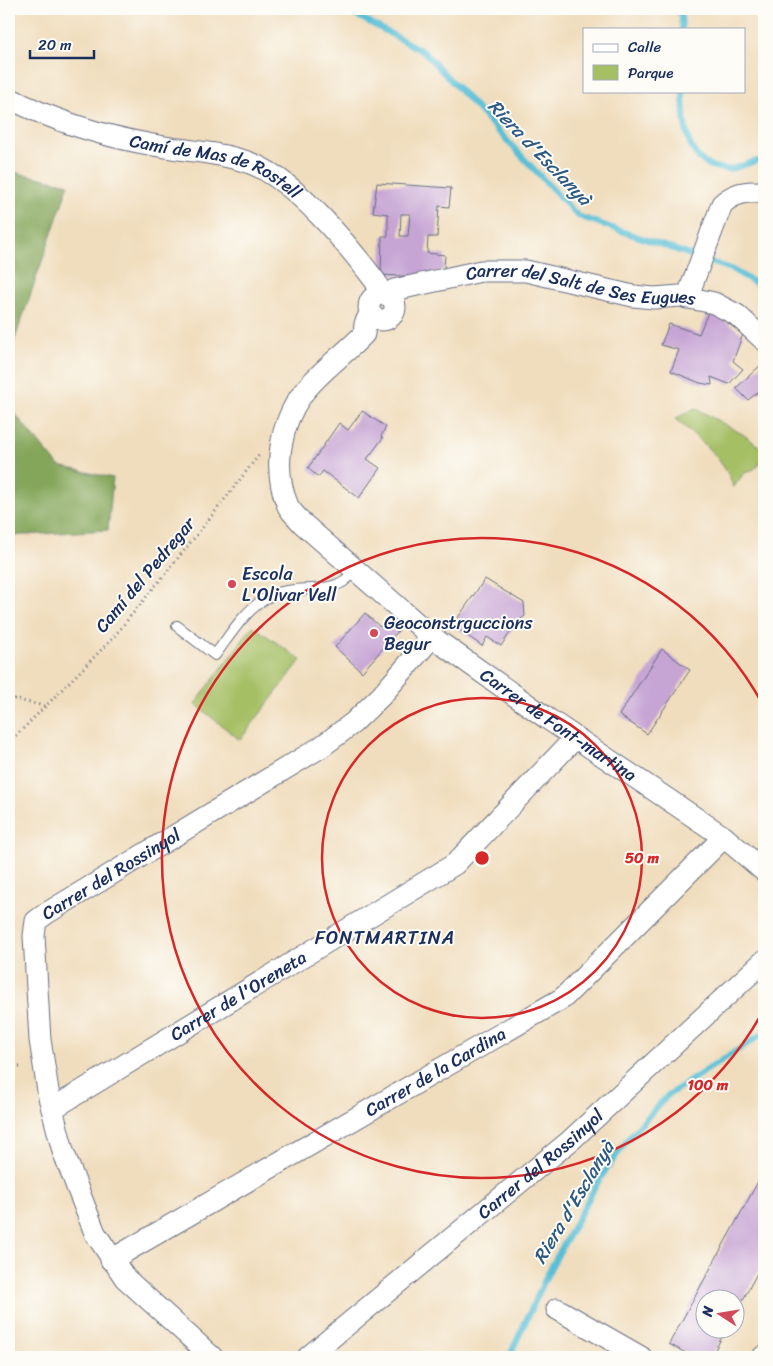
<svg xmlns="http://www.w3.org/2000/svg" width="773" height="1366" viewBox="0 0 773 1366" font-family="Sriracha,sans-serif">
<rect width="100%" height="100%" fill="#fdfcf7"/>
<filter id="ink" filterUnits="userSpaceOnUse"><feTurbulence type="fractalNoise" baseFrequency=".02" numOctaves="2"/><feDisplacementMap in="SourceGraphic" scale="10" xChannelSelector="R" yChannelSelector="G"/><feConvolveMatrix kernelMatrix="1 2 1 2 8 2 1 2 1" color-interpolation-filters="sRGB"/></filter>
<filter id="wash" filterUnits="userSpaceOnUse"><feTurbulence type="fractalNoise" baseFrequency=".0096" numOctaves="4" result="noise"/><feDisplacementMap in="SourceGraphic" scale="20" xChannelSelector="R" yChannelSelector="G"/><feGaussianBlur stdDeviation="1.12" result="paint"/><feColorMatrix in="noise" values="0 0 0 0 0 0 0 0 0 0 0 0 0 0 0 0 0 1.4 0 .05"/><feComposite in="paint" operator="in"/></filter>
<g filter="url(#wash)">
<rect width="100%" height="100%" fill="#f0ddbd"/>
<!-- green -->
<path fill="#a5bf65" stroke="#607762" d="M695,408L744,435L764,450C764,461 755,472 744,473L733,488C729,463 695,435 675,419Z
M253,626L301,660L240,740L195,704Z"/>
<!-- forest -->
<path fill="#84a65a" stroke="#506a5c" d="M9,171L69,184L9,356Z
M9,407L59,466L113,478L108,530L9,536Z"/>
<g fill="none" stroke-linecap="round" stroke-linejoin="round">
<!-- stream -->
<path stroke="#58bfd6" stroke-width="6" d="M345,9L424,52L578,216L731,269L764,288
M678,9L681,16L682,29
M683,91C684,123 684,168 727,169C739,169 751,160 764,160
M509,1357L549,1271L599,1180L631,1135L668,1095L764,1033"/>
</g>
<g id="blocks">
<!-- building -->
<path fill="#c6a4d4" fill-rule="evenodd" d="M377,183L451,188L449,207L439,206L437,237H428L427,253L445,255L444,269L423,277L381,275L382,236H388V214L373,212ZM401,214H410L408,236H400Z
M709,310L743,334L733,361L743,369L729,384L711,377L712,385L700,383L671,371L679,350L661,345L669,324L699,334Z
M764,362V391L762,389L748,400L736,388Z
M362,411L386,427L381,436L383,438L367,459L380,468L359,498L323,471L318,477L308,468L339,423L348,430Z
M485,579L524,603L525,616L518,621L501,646L487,637L482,646L458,629L462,623L457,619Z
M365,613L380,627L387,619L399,630L362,672L335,647Z
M662,649L690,670L647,734L619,715Z
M760,1178L764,1180V1260L736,1313V1298H706V1328H727L711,1357H693L669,1344Z"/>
</g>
</g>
<g filter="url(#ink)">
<use href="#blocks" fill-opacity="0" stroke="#666c7f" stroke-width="1"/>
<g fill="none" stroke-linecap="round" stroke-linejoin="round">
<defs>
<path id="service" d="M177,626L215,655C231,634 245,609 270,596C292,585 325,594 344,581C348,578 352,573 355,570"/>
<g id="minor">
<path id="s1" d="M9,98C54,121 103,136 153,145C184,151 220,152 250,163C294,179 348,245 376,282L380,294"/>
<circle cx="382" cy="307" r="13"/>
<path id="s2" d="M387,295L394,290L481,271H526L633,296L654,298L680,296L714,303L737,315L764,340"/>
<path d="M687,298L722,204C734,193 747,190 764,193"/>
<path id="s3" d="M370,313L365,324L364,334C345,354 320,371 303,393C280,424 272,469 288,506C291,512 298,518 302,523L432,637L548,719L724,837L764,871"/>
<path id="s4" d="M52,1109L455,864L575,738"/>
<path id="s5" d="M111,1260L563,998L724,837"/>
<path d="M557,1309L641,1357"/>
<path id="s6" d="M212,1357L125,1278L95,1233L63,1151L49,1097L40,1040L34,936L36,921L47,913L321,747L353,723L381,696L432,637"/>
<path id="s7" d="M308,1357L571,1140L764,961"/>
<path d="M763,1357L764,1356"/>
</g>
</defs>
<!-- service casing -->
<use href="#service" stroke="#666c7f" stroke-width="12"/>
<!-- minor casing -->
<use href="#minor" stroke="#666c7f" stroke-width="23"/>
<!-- path -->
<path stroke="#666c7f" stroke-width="3" stroke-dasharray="1 4" stroke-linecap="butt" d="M9,698L45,706
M9,743L112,639L200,531L259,455
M9,1067H23"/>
<!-- service -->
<use href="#service" stroke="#fff" stroke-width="10"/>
<!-- minor -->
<use href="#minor" stroke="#fff" stroke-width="21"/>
</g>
</g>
<!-- distance rings -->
<g fill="none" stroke="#d62828" stroke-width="2.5">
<circle cx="482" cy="858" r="160"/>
<path d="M763 1011A320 320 0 1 1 763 705"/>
</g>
<!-- markers -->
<g fill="#d1495b" stroke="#fdfcf7" stroke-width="2">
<circle cx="232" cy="584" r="5"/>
<circle cx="374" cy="633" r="5"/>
</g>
<g text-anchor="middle" stroke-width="4" stroke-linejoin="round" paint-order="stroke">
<!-- street labels -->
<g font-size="18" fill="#1b2f5e" stroke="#fdfcf7">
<text dy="6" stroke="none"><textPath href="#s1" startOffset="219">Camí de Mas de Rostell</textPath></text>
<text dy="6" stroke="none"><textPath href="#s2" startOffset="199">Carrer del Salt de Ses Eugues</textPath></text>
<text transform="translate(145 575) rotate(-50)" y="6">Camí del Pedregar</text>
<text dy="6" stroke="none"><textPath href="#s3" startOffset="575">Carrer de Font-martina</textPath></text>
<text dy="6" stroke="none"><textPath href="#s6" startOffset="581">Carrer del Rossinyol</textPath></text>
<text dy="6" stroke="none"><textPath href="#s4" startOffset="218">Carrer de l'Oreneta</textPath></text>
<text dy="6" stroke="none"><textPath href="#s5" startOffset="375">Carrer de la Cardina</textPath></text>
<text dy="6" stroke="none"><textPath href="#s7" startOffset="302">Carrer del Rossinyol</textPath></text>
</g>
<!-- poi labels -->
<g font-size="18" fill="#1b2f5e" stroke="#fdfcf7" text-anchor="start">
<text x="242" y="580">Escola<tspan x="242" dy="21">L'Olivar Vell</tspan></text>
<text x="384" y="629">Geoconstrguccions<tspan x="384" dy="21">Begur</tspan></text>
</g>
<!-- water labels -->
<g font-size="19" font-style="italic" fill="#2d5a82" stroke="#fdfcf7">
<text transform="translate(540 152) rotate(46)" y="7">Riera d'Esclanyà</text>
<text transform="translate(573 1202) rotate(-59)" y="7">Riera d'Esclanyà</text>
</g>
<!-- neighbourhood labels -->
<g font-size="19" letter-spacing="1" fill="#1b2f5e" stroke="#fdfcf7">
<text x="385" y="944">FONTMARTINA</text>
</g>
</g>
<circle cx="482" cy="858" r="8" fill="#d62828" stroke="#fdfcf7" stroke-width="2.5"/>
<g font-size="15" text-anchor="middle" font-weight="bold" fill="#d62828" stroke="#fdfcf7" stroke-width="4" stroke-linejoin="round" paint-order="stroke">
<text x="642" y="863">50 m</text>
<text x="708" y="1090">100 m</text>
</g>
<!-- margin -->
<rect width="773" height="1366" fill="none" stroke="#fdfcf7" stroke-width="30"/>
<!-- legend -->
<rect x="583" y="28" width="162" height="65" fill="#fdfcf7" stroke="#a3aaba"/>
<rect x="593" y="44" width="25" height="8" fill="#ffffff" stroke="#a3aaba"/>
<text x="628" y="52" font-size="15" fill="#1b2f5e">Calle</text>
<rect x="593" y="65" width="25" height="15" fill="#a5bf65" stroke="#a3aaba"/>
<text x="628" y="78" font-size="15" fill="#1b2f5e">Parque</text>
<!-- north arrow -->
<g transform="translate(720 1314) rotate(282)"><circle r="24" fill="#fdfcf7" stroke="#a3aaba"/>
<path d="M0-4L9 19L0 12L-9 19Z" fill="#d1495b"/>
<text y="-8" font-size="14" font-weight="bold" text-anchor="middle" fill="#1b2f5e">N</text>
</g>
<!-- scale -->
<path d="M30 50v8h64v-8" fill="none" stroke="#1b2f5e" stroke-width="2.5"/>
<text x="38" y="50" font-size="15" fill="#1b2f5e" stroke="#fdfcf7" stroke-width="4" paint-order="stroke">20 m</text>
</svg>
